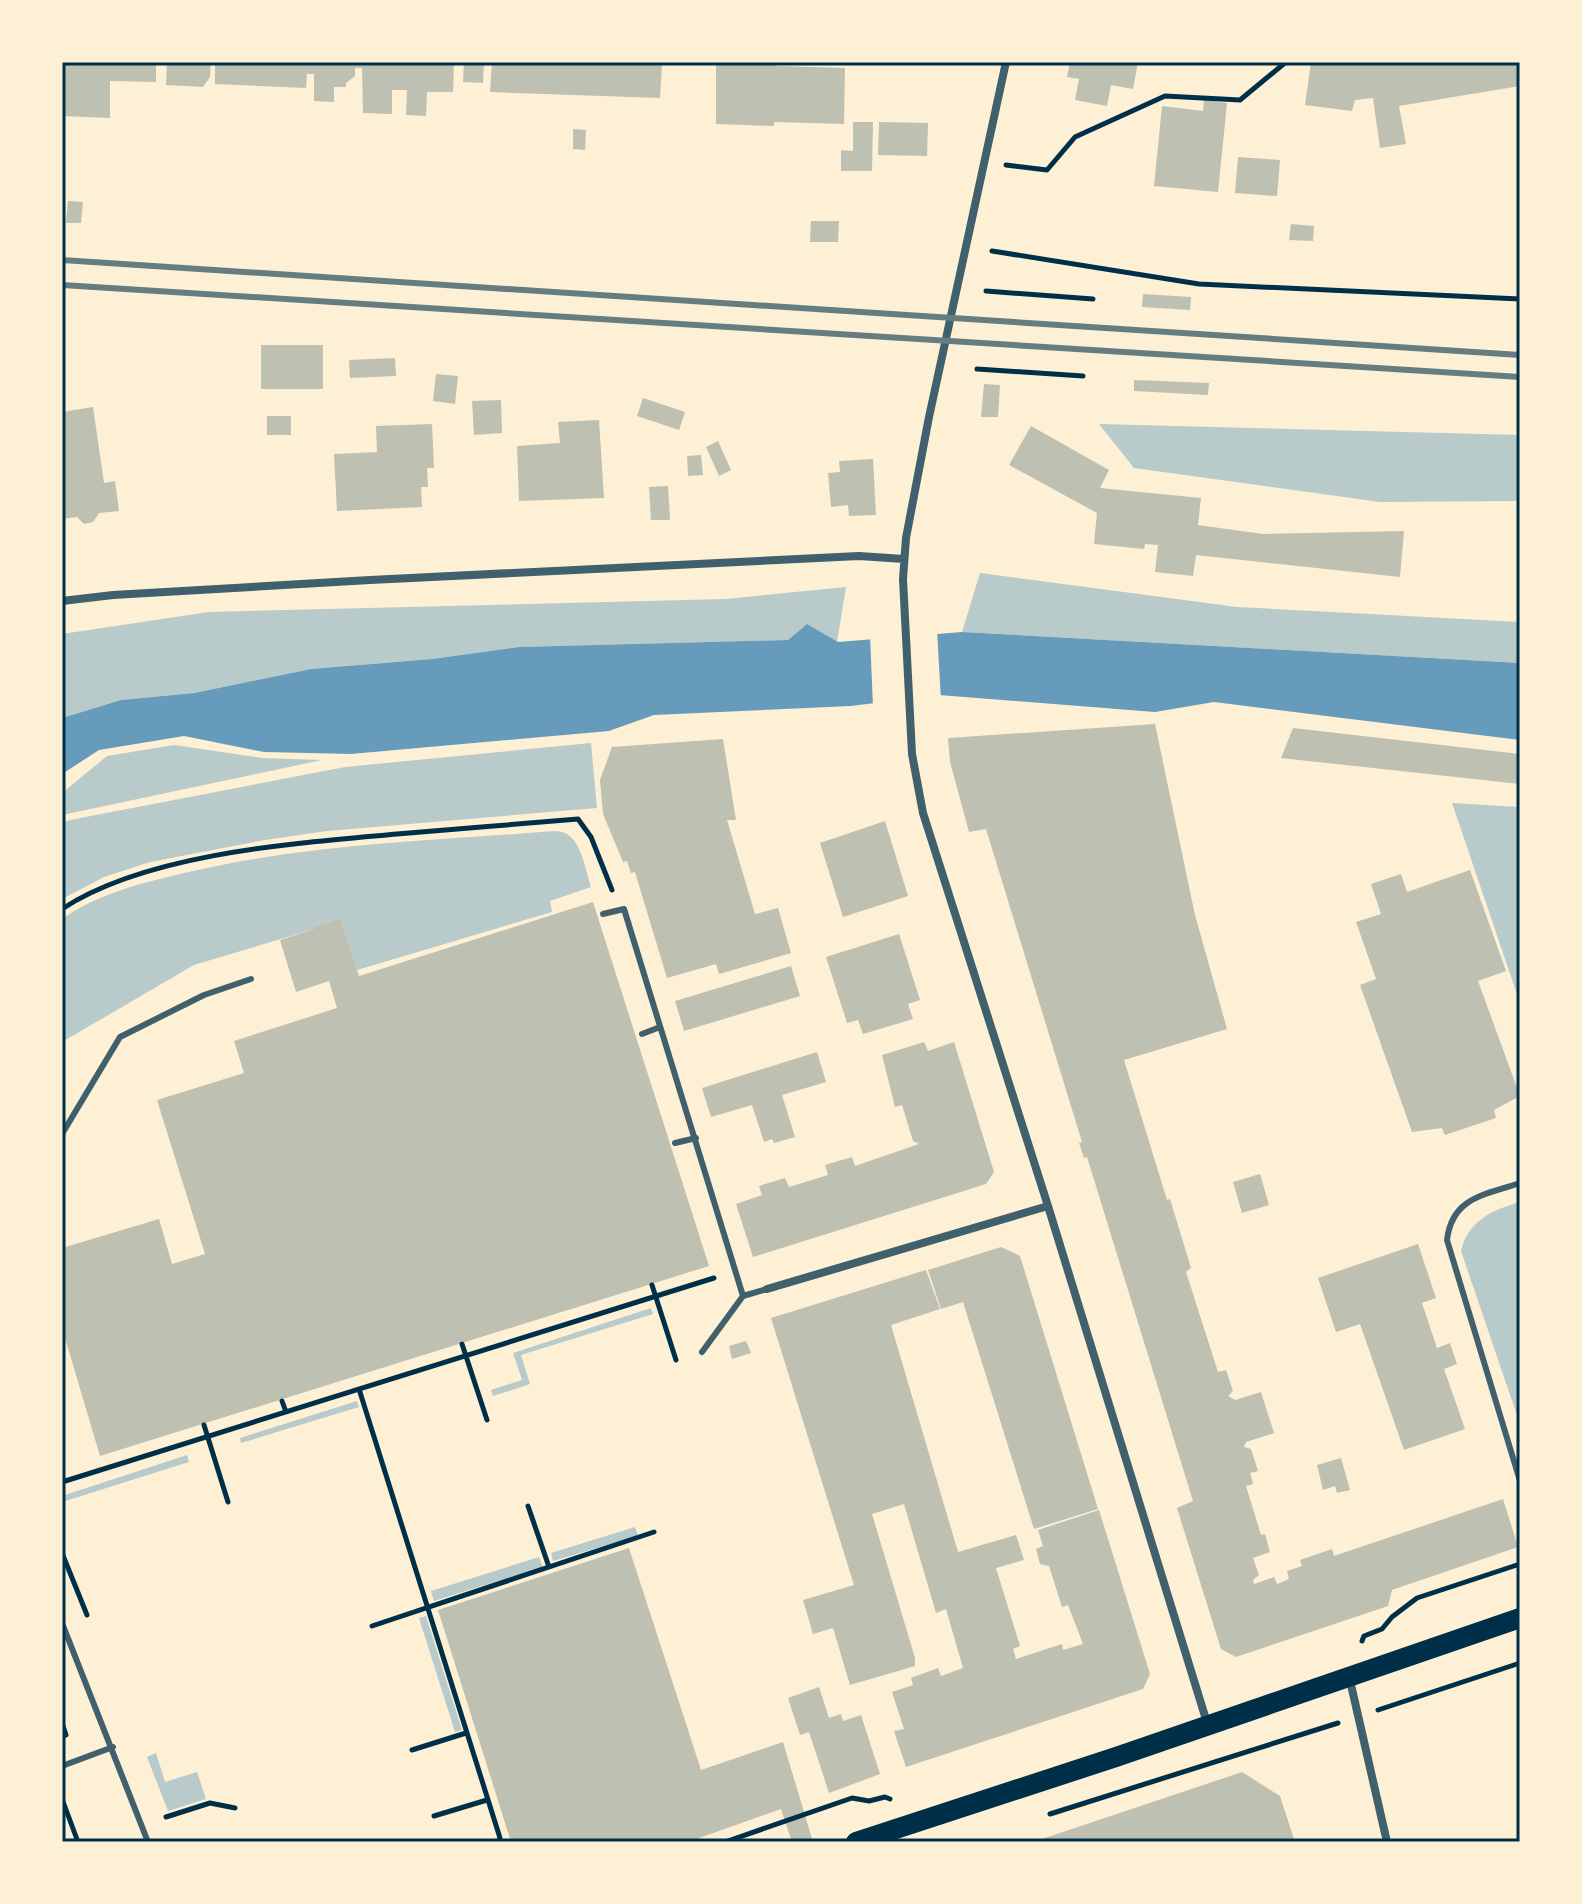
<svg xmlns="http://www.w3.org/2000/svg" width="1582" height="1904" viewBox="0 0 1582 1904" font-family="Jost,sans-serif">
<rect width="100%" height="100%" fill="#fdf0d5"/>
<!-- green -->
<path fill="#b9caca" d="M1099,424L1520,435V501L1380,502L1134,468Z
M980,573L1237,607L1520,622V663L962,632Z
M846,587L837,642L807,624L788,640L519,647L432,659L311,669L194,693L121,700L62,718V634L209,612L725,599Z
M591,743L597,808L327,831L265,840L150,862L104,877L62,899V823L70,820L345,767Z
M174,745L262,758L322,760L62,815V793L107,756Z
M1452,803L1520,807V1003Z
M555,831C581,831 584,866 591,887L550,901L552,912L357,970L340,918L314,926V929L194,965L62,1042V919C98,894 138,884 180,874C303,844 430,841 555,831Z
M1520,1202V1424L1461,1251C1468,1221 1492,1210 1520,1202Z
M651,1308L653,1314L521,1355L530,1384L493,1396L491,1390L522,1380L513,1353Z
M357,1401L359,1407L241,1443L240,1438Z
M187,1455L189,1462L62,1502V1496Z
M635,1527L638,1536L553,1561L551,1553Z
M539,1557L543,1567L434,1601L431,1591Z
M426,1616L462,1730L455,1732L419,1618Z
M156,1753L165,1782L197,1772L206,1799L168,1811L147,1757Z"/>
<!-- water -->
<path fill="#669bbc" d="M807,624L838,642L962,632L1520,663V740L1214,702L1155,712L939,695L851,706L654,715L609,731L351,754L264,752L184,736L99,750L62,774V718L121,700L194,693L311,669L432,659L519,647L788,640Z"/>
<!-- pier -->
<path fill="#fdf0d5" d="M937,630L941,700L873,707L870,635Z"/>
<!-- building -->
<path fill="#bec0b2" d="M65,62H156V82L110,81V118L62,116V78H65Z
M167,62H211L210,77L203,87L166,85Z
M215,62H454L453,92H427L426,116L406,115L407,90H392V114L363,113L362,68H355V76L346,83V87H334V102L314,101V74H307L306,88L215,84Z
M464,62H484L483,83L463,82Z
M492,62H650V65H662L660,98L490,92Z
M716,62H776V66L845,68L844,124L774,122V126L716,124Z
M1070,62H1138L1133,89L1111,85L1107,106L1075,100L1079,79L1067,77Z
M1311,62H1520V86L1399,106L1406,144L1380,148L1373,98L1355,100L1352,111L1305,105Z
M1204,100L1227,103L1218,192L1154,186L1162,106L1203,111Z
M853,122H873L872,171H841V150L853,151Z
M879,122L928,123L927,156L878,155Z
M573,129L586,130L585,150L573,149Z
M1238,157L1280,160L1277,196L1235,193Z
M68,201L83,202L81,223H66Z
M811,221H839L838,242H810Z
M1291,224L1314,226L1313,241L1289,240Z
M1143,294L1191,297L1190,310L1142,307Z
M261,345H323V389H261Z
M395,358L396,376L350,378L349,360Z
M436,374L458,376L455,404L433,401Z
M1134,380L1209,383L1208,395L1134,391Z
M984,384L1000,385L998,417H981Z
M643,398L685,412L679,430L637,416Z
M501,400L502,433L474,435L472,401Z
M93,407L104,483L115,481L119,511L99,513L93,522L84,524L77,517L62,519V412Z
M267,416H291V435H267Z
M599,420L604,498L519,501L517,446L560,443L558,422Z
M432,424L434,468H427L428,487H421L422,507L337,511L334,454L377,452L376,426Z
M1031,426L1109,470L1100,488L1201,498L1198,525L1263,534L1404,531L1400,577L1196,555L1193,576L1155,572L1158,545L1145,544L1144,549L1094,544L1097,513L1009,465Z
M718,441L731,470L719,476L706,447Z
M701,455L703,475L688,476L687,456Z
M873,459L876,515L849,516L848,505L831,507L828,473L840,472L839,461Z
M668,486L670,520H651L649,487Z
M1155,724L1195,915L1227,1029L1124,1060L1167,1200L1170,1199L1191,1268L1186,1272L1218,1372L1226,1370L1233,1391L1228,1396L1235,1400L1261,1392L1274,1433L1246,1442L1244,1447L1251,1449L1258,1471L1250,1473L1253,1484L1246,1486L1261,1535L1265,1534L1270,1552L1253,1558L1259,1575L1253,1580L1254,1584L1274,1577L1277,1584L1289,1579L1287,1571L1302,1566L1300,1560L1332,1549L1334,1556L1503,1499L1518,1547L1392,1590L1388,1606L1385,1607L1236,1657L1221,1649L1177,1508L1193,1501L1087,1157L1084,1158L1079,1143L1082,1142L986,829L969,832L950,762L948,738Z
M1293,728L1520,754V784L1281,758Z
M723,739L736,820H727L755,914L778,908L791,953L719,974L716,964L667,978L635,872L631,873L627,861L623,862L603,814L600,780L612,747Z
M885,821L908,896L843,917L820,843Z
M1470,870L1506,971L1478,981L1520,1096L1494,1110L1496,1118L1445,1135L1442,1128L1412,1132L1360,985L1376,979L1356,922L1381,914L1371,884L1401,874L1407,892Z
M593,902L709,1266L100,1456L62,1328V1248L159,1219L172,1264L205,1254L157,1100L244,1073L234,1041L337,1008L329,981L296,992L280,940L314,929V926L340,918L359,976Z
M899,934L920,1000L908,1004L913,1019L863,1034L858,1020L847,1023L826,957Z
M791,966L800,996L684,1031L675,1001Z
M924,1042L928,1051L954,1042L994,1172L986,1184L753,1257L736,1204L762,1195L759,1186L785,1178L789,1187L828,1175L825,1165L852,1157L855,1166L919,1144L913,1141L902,1105L895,1107L882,1055Z
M817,1052L826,1082L782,1095L795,1137L774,1143L772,1139L764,1142L752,1105L711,1117L702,1088Z
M1260,1174L1269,1205L1242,1213L1233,1182Z
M1418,1244L1436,1298L1422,1303L1437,1348L1450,1343L1457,1364L1444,1369L1465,1429L1404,1450L1360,1324L1336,1332L1318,1278Z
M1001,1247L1020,1256L1098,1509L1034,1529L963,1302L941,1309L928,1270Z
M926,1270L940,1309L891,1325L958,1552L1016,1535L1024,1560L996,1568L1020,1646L1013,1649L1016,1659L1062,1644L1063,1650L1083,1644L1068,1605L1062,1607L1049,1566L1040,1564L1036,1549L1043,1546L1038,1530L1099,1510L1150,1674L1143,1689L906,1767L894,1731L904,1729L892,1692L913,1685L911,1678L938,1668L941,1676L963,1668L946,1609L936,1613L904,1504L872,1514L915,1658V1666L850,1685L833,1628L813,1634L803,1600L854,1585L771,1318Z
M746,1341L751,1353L732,1359L729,1346Z
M1341,1458L1350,1490L1337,1493L1335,1486L1323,1490L1317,1465Z
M629,1548L701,1770L783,1742L813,1842H792L781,1809L688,1842H511L438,1610Z
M819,1687L829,1718L841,1714L843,1721L861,1715L880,1774L829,1793L809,1732L800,1735L788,1698Z
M1242,1772L1280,1796L1295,1842H1033Z"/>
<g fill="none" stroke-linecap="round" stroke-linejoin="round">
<!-- path -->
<path stroke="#003049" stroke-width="5" d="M1006,165L1047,170L1075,137L1165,96L1240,100L1286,62
M992,251L1199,284L1520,299
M986,291L1093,299
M977,369L1083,376
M62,909C147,853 297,843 397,834C457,829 518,824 578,819L591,837L612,890
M652,1285L676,1360
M462,1344L487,1420
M359,1389L500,1838L498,1842
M282,1401L286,1412
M204,1425L228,1502
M62,1482L714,1278
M528,1506L549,1567
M62,1553L87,1615
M372,1626L654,1532
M1362,1641L1364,1636L1382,1629L1392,1617L1417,1598L1520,1564
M1378,1710L1520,1663
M62,1723L66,1735L62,1736
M412,1750L466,1733
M62,1799L78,1842
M1050,1814L1338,1723
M434,1816L487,1800
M166,1817L210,1803L235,1808
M725,1842L852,1798L869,1801L885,1797L890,1799"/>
<!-- service -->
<path stroke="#3f606c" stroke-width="6" d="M603,914L624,909L743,1296
M642,1034L660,1027
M62,1134L120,1037L204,995L251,979
M675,1143L696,1138
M1520,1183C1485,1195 1452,1197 1447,1240L1520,1481
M702,1352L743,1296L767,1289
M62,1623L148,1842
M62,1766L113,1747"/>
<!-- minor -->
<path stroke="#3f606c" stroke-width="8" d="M1006,62L929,417L906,538L903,579L912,754L923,813L1048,1206L1208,1726
M62,601L113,595L370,580L859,556L904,559
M767,1289L1048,1206
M1349,1676L1387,1842"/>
<!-- primary -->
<path stroke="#003049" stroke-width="20" d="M856,1842L1116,1757L1520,1618"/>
<!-- rail -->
<path stroke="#657d81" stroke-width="6" d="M62,260L1520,355
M62,285L1520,377"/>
</g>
<!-- border -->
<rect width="1582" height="1904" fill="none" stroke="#fdf0d5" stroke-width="128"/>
<rect x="64" y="64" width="1454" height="1776" fill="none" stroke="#003049" stroke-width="3"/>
</svg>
